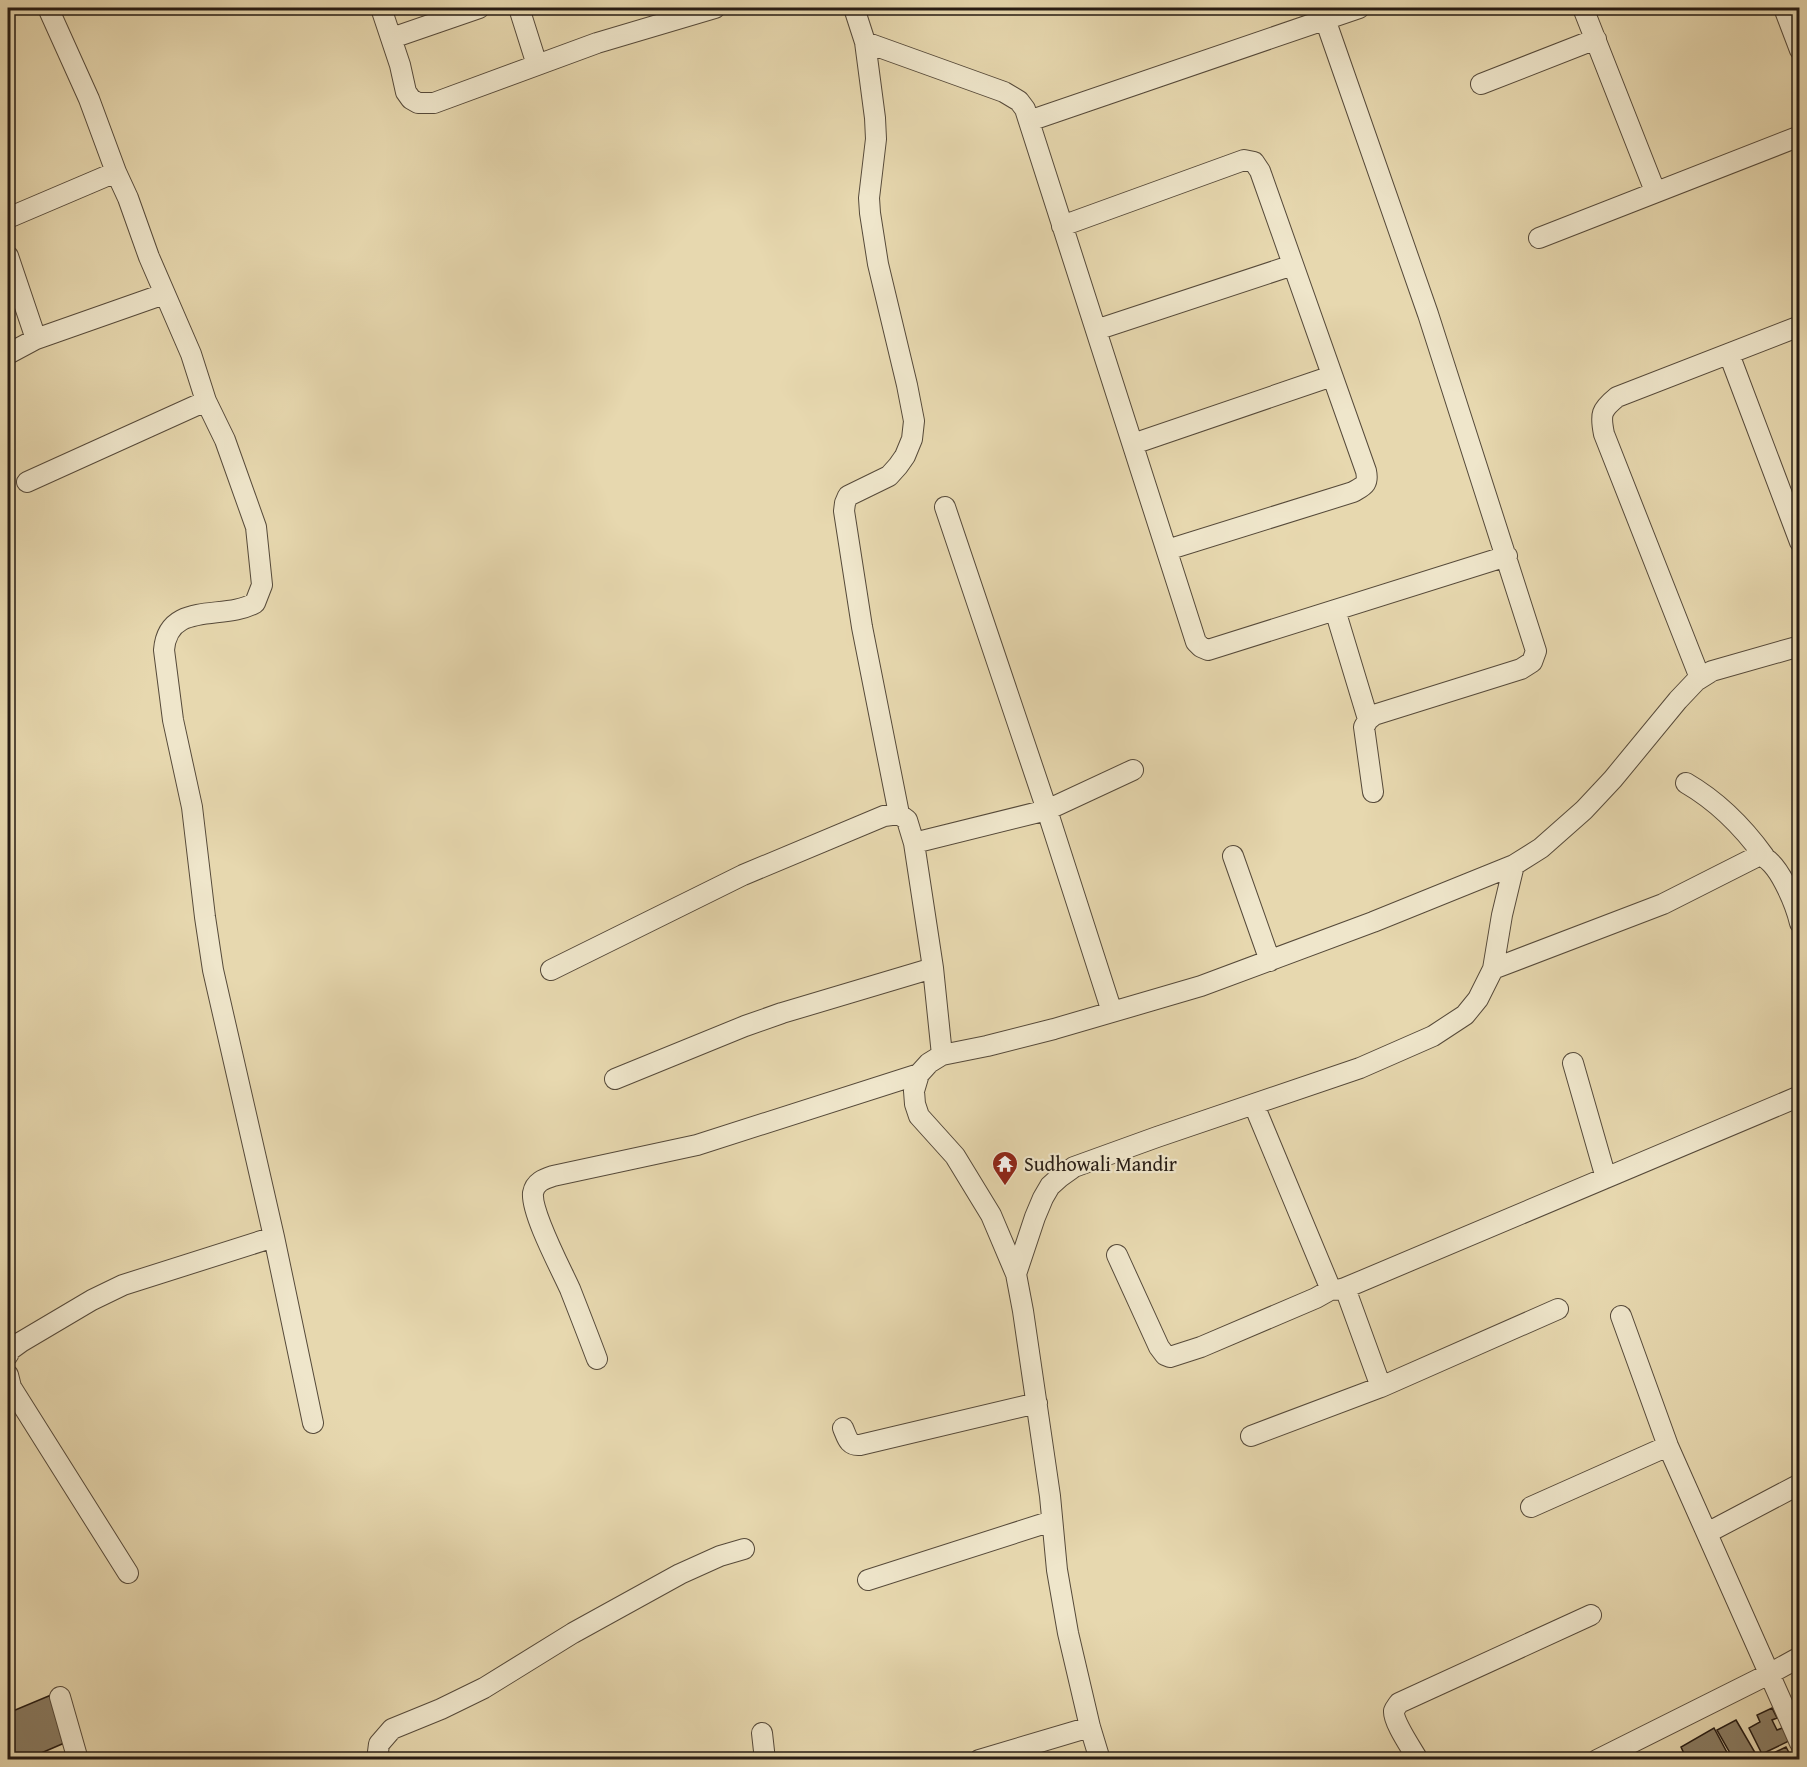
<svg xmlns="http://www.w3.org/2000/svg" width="1807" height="1767" viewBox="0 0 1807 1767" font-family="'Gentium Book Plus',serif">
<rect width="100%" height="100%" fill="#e7d8af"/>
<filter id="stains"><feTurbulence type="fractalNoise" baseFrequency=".00333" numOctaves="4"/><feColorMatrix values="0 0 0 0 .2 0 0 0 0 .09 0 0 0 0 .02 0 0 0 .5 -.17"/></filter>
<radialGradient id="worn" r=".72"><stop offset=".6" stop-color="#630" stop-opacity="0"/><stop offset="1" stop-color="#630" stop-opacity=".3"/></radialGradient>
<!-- building -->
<path fill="#8a7d64" stroke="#261b13" stroke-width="1.5" d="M51,1695L69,1741L25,1760H8V1713Z
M1772,1708L1777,1718L1772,1720L1777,1730L1785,1727L1791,1740L1762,1754L1749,1728L1760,1722L1757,1715Z
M1736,1720L1757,1756L1751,1760H1734L1717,1730Z
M1714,1728L1731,1760H1687L1681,1747Z
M1786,1747L1793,1760H1761V1759Z
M1675,1753L1678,1760H1661Z"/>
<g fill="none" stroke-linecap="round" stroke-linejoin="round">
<defs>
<path id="street" d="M48,8L89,99L116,172L128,198L149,257L191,354L206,401L225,440L256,527L262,585L255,603C224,621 168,600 164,650L173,720L192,807L205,917L213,970L274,1237L313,1423
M381,8L400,65L406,92L411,99L418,103H434L597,43L715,8
M519,8L537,65
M854,8L865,42L875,118L876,139L869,198L870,213L878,264L907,385L914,421L912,439L905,456L898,466L889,476L848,496L845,503L844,511L862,627L899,814
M1583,8L1655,191
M1784,8L1800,50
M1325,19L1428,314L1536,651L1532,662L1521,669L1374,715L1368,720L1364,727L1373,792
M392,38L479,8
M865,42L1004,92L1019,101L1025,109L1196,642L1201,647L1208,650L1507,556
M1481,84L1596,39
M1029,121L1359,8
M8,218L116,172
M1062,226L1244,160L1254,162L1260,171L1366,471C1369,485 1363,486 1353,492L1167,550
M1539,238L1800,136
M8,256L36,339
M1096,330L1293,265
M8,354L36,339L164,294
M1729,354L1800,542
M1133,444L1332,376
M27,482L206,401
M945,507L1047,810L1112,1012
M1335,610L1368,719
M1700,678L1604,434C1600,414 1601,410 1617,397L1800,326
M1686,783C1717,801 1743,827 1764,856
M914,843L1047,810L1133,770
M1233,856L1270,961
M1493,969L1663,904L1758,856C1777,856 1796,906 1800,923
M551,970L743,875L884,816L899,814L907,820L914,843L933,968L942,1055
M1573,1063L1606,1178
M615,1079L745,1026L782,1013L933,968
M1254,1105L1329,1285C1333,1292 1338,1290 1345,1288L1800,1096
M1117,1255L1159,1347L1165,1355L1170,1357L1201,1347L1316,1298L1332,1289
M1016,1274L1035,1217L1043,1198L1050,1186L1060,1177L1074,1167L1157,1137L1360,1068L1433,1036L1465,1015L1478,999L1493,969L1502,915L1514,865
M1345,1288L1381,1387
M1621,1316L1668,1446L1800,1743
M8,1355L10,1350L21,1342L92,1300L123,1285L274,1237
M597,1359C588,1335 579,1312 570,1289C561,1269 531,1213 533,1193C535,1182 544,1179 553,1176L697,1145L919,1074
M8,1375L11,1387L128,1573
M843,1428C847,1437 848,1446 860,1445L1037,1403
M1251,1436L1381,1387L1558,1309
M1531,1507L1668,1446
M1707,1533L1800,1484
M868,1580L1052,1521
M60,1697L78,1760
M762,1733L765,1760
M377,1760L379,1744L392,1729L441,1709L484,1688L573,1633L680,1574L720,1556L744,1549
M979,1760L1090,1727
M1100,1760L1090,1727L1068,1633L1057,1570L1050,1496L1023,1311L1016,1274L991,1215L955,1156L919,1116L915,1104L914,1091L919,1074L929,1063L942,1055L987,1046L1054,1029L1201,986L1373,922L1514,865L1541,848L1584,810L1613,779L1678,700L1696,681L1712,671L1800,646
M1418,1760C1412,1749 1393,1722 1394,1711C1395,1708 1397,1706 1399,1703L1591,1615
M1597,1760L1769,1674L1800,1657"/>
</defs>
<!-- street casing -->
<use href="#street" stroke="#564a3a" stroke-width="22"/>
<!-- street -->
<use href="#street" stroke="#efe6cb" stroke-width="20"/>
</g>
<!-- icons -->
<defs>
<symbol id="temple-pin" viewBox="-11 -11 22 30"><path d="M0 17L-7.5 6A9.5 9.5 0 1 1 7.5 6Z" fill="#8f2418" stroke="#efe6cb"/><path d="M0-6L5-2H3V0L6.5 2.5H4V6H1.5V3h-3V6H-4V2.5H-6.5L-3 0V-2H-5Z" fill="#fff"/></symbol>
</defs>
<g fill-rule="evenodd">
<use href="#temple-pin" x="990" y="1149" width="30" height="40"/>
</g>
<g text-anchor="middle" stroke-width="4.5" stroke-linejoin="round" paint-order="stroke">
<!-- poi labels -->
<g font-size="20" fill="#261b13" stroke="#efe6cb" text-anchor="start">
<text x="1024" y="1171">Sudhowali Mandir</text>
</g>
</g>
<!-- margin -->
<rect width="1807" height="1767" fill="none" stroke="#e7d8af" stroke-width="30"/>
<rect x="9" y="9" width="1789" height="1749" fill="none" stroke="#261b13" stroke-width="3"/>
<rect x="15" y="15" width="1777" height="1737" fill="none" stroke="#261b13" stroke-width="1.5"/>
<rect width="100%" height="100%" filter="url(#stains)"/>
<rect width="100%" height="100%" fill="url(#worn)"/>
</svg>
